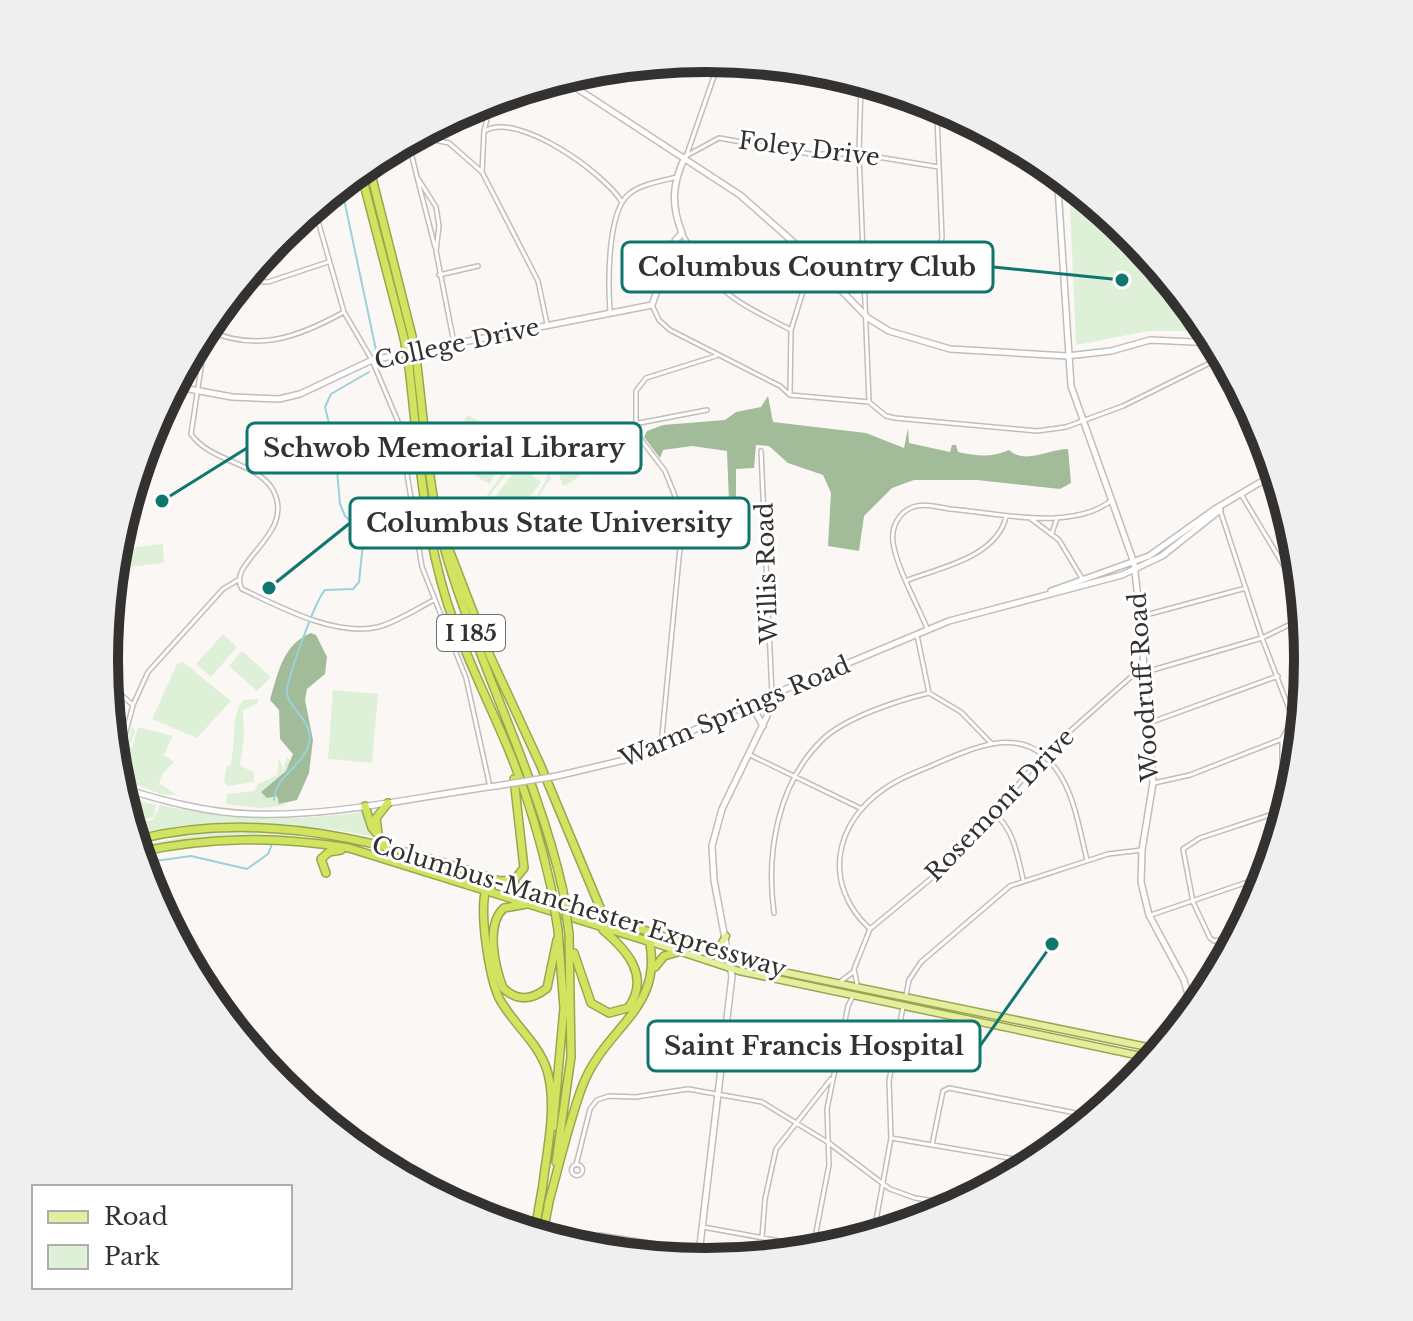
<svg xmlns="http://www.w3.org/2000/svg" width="1413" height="1321" viewBox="0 0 1413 1321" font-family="'Libre Baskerville',serif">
<rect width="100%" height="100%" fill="#fbf7f5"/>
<!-- green -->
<path fill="#def1d8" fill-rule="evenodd" d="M1069,182L1133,235L1210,331H1149L1076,345Z
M467,415L513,438L490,484C453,465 448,452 467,415Z
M585,445C590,467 584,477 563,486L552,454Z
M526,452L546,460L551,479L503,545L500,540L480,534L474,513L513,459ZM527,457L543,464C546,468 547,470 547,475C545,489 500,558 479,524C477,508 512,462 527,457Z
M519,465L541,482L508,526L486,509Z
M163,544L164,563L129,567L127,548Z
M223,634L237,647L211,677L196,664Z
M242,651L271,677L257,691L229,666Z
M183,662L231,701L197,738L152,719L177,664Z
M333,690L378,694L372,763L328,759Z
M258,699V703L243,710L244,738L240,765L254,773V782L228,786L224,782L227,766H230C238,738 229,719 243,700Z
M132,726L135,732L129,746L132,748L138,727L173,736L164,755L174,762L163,773L159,783L177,795L160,794L120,778Z
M279,758L283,770L287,758L291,761L286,771L261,792L277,796L279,804L289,805L261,808L226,804L227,794L254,791L258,784L277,775Z
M121,797L156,805L154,817L129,822L125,808L127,800Z
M160,805C228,820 293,822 362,812L375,837C293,821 216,817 133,836L129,824L153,820Z
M260,830L307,836H214L137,849L136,846L211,832Z"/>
<!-- forest -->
<path fill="#a2bc99" d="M768,396L773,422L866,433L904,448L908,428L909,443L950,452L952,445H956L958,452C978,456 990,458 1009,450C1025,465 1049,449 1068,449L1071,483L1060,489L977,480H914L892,488L864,516L859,551L828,546L831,493L823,475L788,463L769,446L756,445L754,468L736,469V503L729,502L727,451L692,446L663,450L660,458L644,437L647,431L663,425L725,420L736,412L761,407Z
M311,633L316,635L327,657L325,674L307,689L305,700L313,740L309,773L297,800L279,804L277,796L267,798L261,792L286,771L293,754L280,739L279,710L270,700C278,673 283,644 311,633Z"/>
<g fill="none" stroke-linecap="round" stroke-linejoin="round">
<!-- stream -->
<path stroke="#9bd1dc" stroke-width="2" d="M341,185L376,350
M274,800C275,775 304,766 309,743C314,721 291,712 287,694C285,683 316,599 325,590L353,589L359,582L364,533L345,516L340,504L335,448L325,407L331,394L369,372
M141,863L191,856L247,869L268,854L272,844"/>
<defs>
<path id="street" d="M719,65L901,93
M861,81L859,154L869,401
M492,99L484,131L482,172L538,281L547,324
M485,131C518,111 604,173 622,202
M415,136L449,143L482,172
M408,140L417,177L436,207L439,226L436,251L454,343
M687,154L720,59
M686,156L719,138L810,154H859L939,167
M417,177L435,247
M314,207L344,312L372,360L399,424L422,567L466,678L490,787
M683,235C719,296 730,298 791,330
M439,275L478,266
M243,281L268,282L328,262
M652,305L659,320L670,330L780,386L790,395L869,402L886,416L895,418L1037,431L1066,427L1123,406L1224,356
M610,311C608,284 607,212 629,194C641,184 662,181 677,177
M204,329C256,353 297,338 344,312
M212,333L202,361L191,434C210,462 257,462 273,490C297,535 225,562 242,589C280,607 335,637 378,627C397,622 416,609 434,600
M790,393L791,330L803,291L833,265L855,253L929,252L938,248L942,238L937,117L933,103
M634,424L707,410
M761,451L772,695
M1241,494L1303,598
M1220,510L1262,638L1301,740
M1030,518L1059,540L1083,580
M1052,533L1057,518
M908,580C942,567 996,557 1006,517
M1142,616L1246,588
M927,628C917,604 896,566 893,542C891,527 899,512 913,507C924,503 938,507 950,509C997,513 1072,532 1112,500
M917,635L929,693L961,712L991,743
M106,682L133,705
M1149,723L1278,676
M661,746L683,516L665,471L636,433V391L646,378L716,356
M750,755L862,809
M115,773L133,705L148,672L223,589L238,580
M1154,783L1190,775L1282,739
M994,813C1014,830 1017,854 1023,879
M1282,830V739L1287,729L1295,724
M774,913C766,854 777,784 822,740C844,718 899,700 929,693
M1151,915L1268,875
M869,928C823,885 833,824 884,789C899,778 917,772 933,765C965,751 1011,728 1043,755C1073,780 1078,824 1087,860
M1239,936L1214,941L1210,938L1193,902L1183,849L1200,838L1288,809
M840,982L853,972
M857,984L854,969L870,929L957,857L1043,755L1132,676L1262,638L1305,617
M906,995L909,980L921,962L1010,886L1108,854L1142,850
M769,1032L840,1045
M891,1138L1039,1163
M932,1145L943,1091L949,1088L1096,1117
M571.5 1170a5.5 5.5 0 1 1 11 0a5.5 5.5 0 1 1-11 0Z
M576,1165L590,1109L597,1100L609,1096L636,1097L688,1089L762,1102L829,1143L890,1189L915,1198L960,1205
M1010,1178L1014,1159
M929,1220L932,1200
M703,1227L813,1247
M600,1235L700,1251
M762,1237L765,1199L776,1149L831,1079
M873,1237L891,1138L889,1081L903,1007
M812,1253L829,1165L827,1109L848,1006L853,996"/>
<path id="secondary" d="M561,78L740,195L799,247L868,318L889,331L950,349L1067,356L1111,351L1150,340L1217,343
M1057,172L1071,386L1134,563L1140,616L1153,783L1142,850L1141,882L1149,915L1184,980L1193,1013
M173,386L232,397L279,399L300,394L372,360L652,305L675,241L682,233C671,205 672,184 685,157
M1051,591L1149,556L1215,509L1276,473
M743,709L756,713L763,726
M557,776L637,757L738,709L949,621L1122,575L1162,556L1220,510
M118,787C161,800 206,813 251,814C334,817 414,797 496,786
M698,1262L732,976L714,880L712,846L722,809L767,716L772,696"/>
<path id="primary" d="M647,931L783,972L1162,1050
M651,942L739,971L1155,1059
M711,952L719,948L726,936"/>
<path id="highway" d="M368,162L412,336
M360,169L404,338
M417,365C425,431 429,500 449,564C483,675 538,778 563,891
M409,367C418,445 423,526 447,602C464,654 489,702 510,753C528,797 541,842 551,887
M448,547L490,656L540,764L604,917
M365,806L372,828L387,845
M378,833L376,818L388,803
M135,840C312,795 481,879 647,931C669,1009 606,1023 582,1087C568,1125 559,1166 548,1205
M138,852C210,837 276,836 349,848L651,942
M326,873L321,859L329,852L341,850
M500,881L514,880L524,868L514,779
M491,888L486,889C479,912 489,976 499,998C512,1023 538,1042 547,1070C558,1107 546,1154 542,1192
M527,904L504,908C485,925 495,967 503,988C518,1002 532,1000 547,988L557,940
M574,953L591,1003L609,1013L628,1008C651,977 627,950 603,930
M655,967L664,956L678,952
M553,1127L564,1008L558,930
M556,1162L571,1057L569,934
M534,1235L542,1190
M542,1237L549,1202"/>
</defs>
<!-- street casing -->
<use href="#street" stroke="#c1bdbb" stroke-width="6"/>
<!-- secondary casing -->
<use href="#secondary" stroke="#c1bdbb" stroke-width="8"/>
<!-- primary casing -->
<use href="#primary" stroke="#9aa64f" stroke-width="9"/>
<!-- highway casing -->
<use href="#highway" stroke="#9aa64f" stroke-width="10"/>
<!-- street -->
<use href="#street" stroke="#fff" stroke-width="3"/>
<!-- secondary -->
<use href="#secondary" stroke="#fff" stroke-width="5"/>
<!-- primary -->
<use href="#primary" stroke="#e3ef9f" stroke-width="6"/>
<!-- highway -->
<use href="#highway" stroke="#d1e45f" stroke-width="7"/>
<defs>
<path id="secondary-bridge" d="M496,786L557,776"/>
<path id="highway-bridge" d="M412,336L417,365
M404,338L409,367
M551,887L558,930
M563,891L569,934"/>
</defs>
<!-- secondary-bridge casing -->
<use href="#secondary-bridge" stroke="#c1bdbb" stroke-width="8" stroke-linecap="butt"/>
<!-- highway-bridge casing -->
<use href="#highway-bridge" stroke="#9aa64f" stroke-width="10" stroke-linecap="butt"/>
<!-- secondary-bridge -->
<use href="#secondary-bridge" stroke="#fff" stroke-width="5"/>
<!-- highway-bridge -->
<use href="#highway-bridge" stroke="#d1e45f" stroke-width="7"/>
</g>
<g text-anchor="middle" stroke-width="6" stroke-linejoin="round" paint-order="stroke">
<!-- shield labels -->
<rect fill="#fff" stroke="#70706f" stroke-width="2" x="437" y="615" width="68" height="36" rx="6"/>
<g font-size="22" font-weight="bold" fill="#333231">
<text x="471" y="641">I 185</text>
</g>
<!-- street labels -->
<g font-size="24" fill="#333231" stroke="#fff">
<text transform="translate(809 149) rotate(7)" y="8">Foley Drive</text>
<text transform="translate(457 344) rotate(-12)" y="8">College Drive</text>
<text transform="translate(767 573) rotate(-92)" y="8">Willis Road</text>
<text transform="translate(1144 687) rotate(-94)" y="8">Woodruff Road</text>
<text transform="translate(735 712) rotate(-23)" y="8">Warm Springs Road</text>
<text transform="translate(1000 805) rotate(-46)" y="8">Rosemont Drive</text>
<text transform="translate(579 907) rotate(17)" y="8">Columbus-Manchester Expressway</text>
</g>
</g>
<!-- crop -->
<path d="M0 0H1413V1321H0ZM118 660a588 588 0 1 1 1176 0a588 588 0 1 1-1176 0Z" fill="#efefef" fill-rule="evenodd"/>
<path fill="none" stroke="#333231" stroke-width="10" d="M118 660a588 588 0 1 1 1176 0a588 588 0 1 1-1176 0Z"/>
<!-- callouts -->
<path fill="none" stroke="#0f766e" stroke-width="3" d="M1122 280L993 267M162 501L247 448M269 588L350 523M1052 944L980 1046"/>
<g fill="#0f766e" stroke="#fff" stroke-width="3">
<circle cx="1122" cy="280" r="8"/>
<circle cx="162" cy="501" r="8"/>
<circle cx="269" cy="588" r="8"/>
<circle cx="1052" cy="944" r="8"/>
</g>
<g fill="#fff" stroke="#0f766e" stroke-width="3">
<rect x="622" y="242" width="371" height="50" rx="8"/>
<rect x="247" y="423" width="394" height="50" rx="8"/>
<rect x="350" y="498" width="399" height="50" rx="8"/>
<rect x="648" y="1021" width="332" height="50" rx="8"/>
</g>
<g font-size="26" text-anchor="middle" font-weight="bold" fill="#333231">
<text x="807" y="276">Columbus Country Club</text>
<text x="444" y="457">Schwob Memorial Library</text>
<text x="549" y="532">Columbus State University</text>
<text x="814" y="1055">Saint Francis Hospital</text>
</g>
<!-- legend -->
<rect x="32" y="1185" width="260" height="104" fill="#ffffff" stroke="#adadad" stroke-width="2"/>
<rect x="48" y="1211" width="40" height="12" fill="#e3ef9f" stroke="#adadad" stroke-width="2"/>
<text x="104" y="1225" font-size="24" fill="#333231">Road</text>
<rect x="48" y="1245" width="40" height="24" fill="#def1d8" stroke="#adadad" stroke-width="2"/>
<text x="104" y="1265" font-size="24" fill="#333231">Park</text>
</svg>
